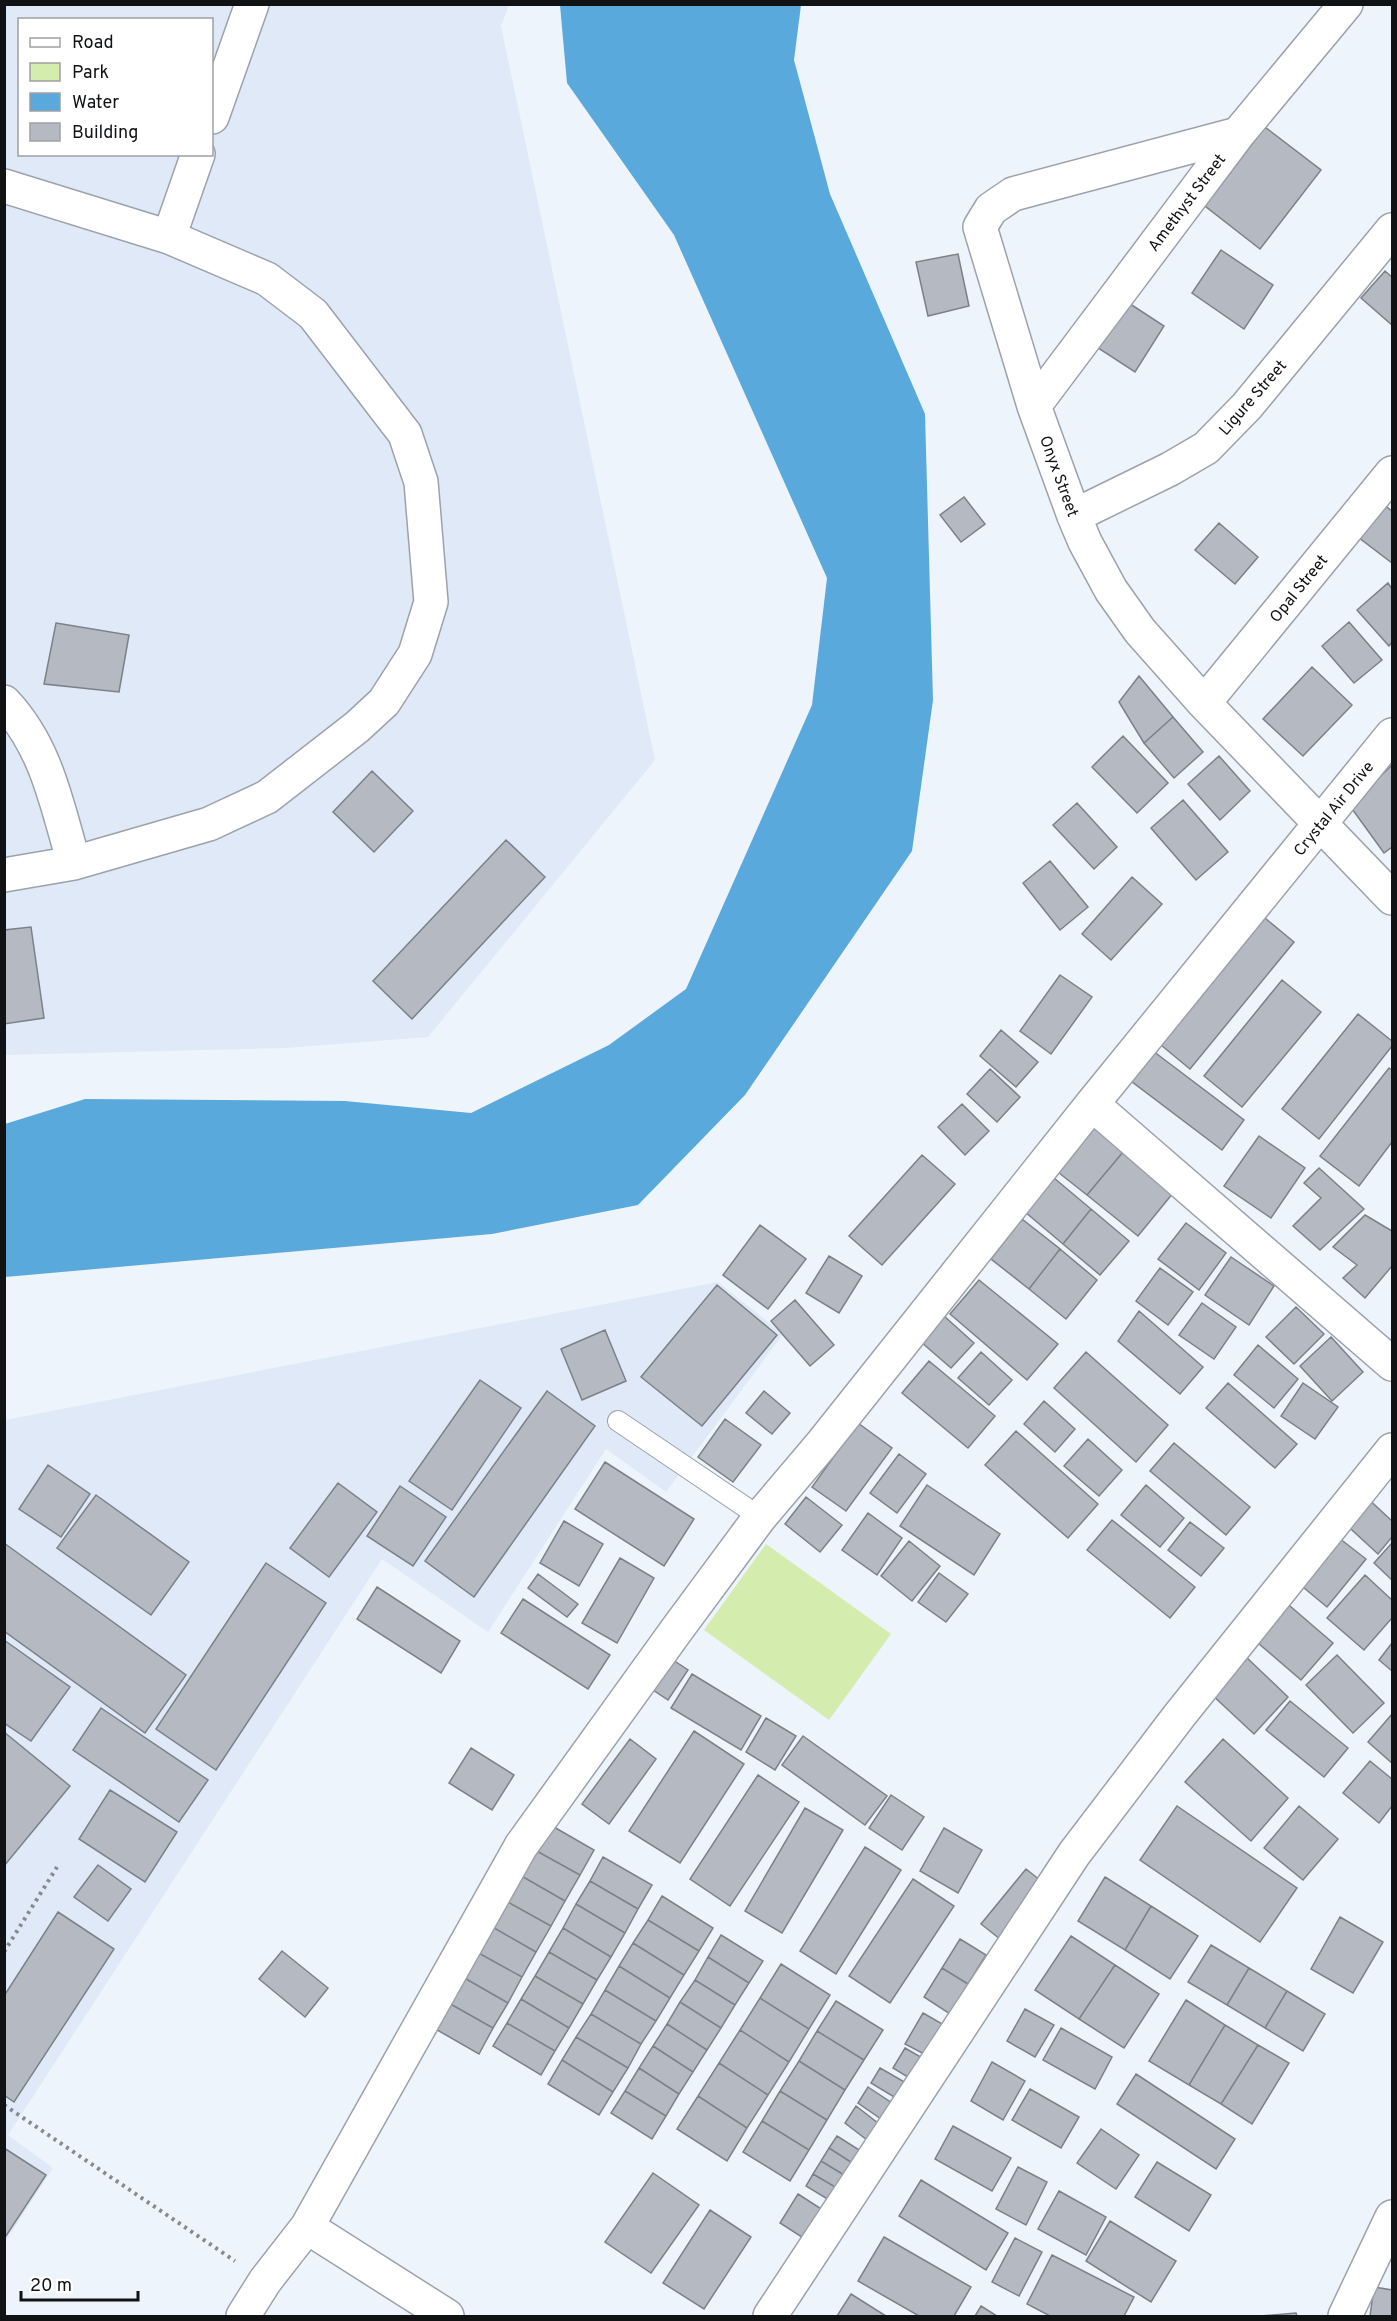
<svg xmlns="http://www.w3.org/2000/svg" width="1397" height="2321" viewBox="0 0 1397 2321" font-family="Overpass,sans-serif">
<rect width="100%" height="100%" fill="#eef4fc"/>
<!-- built -->
<path fill="#dfe9f7" fill-rule="evenodd" d="M5,5H509L501,26L655,760L428,1037L285,1048L5,1055ZM20,20H212V154H20Z
M718,1282L783,1334L666,1492L606,1449L488,1632L382,1559L8,2135L53,2168L5,2242V1420Z"/>
<!-- green -->
<path fill="#d4ecae" d="M766,1544L891,1634L829,1720L704,1630Z"/>
<!-- water -->
<path fill="#59a9dc" d="M560,5H801L794,60L830,194L925,414L933,700L912,851L745,1095L638,1205L492,1234L5,1277V1124L85,1099L345,1101L471,1113L609,1045L686,989L812,705L827,578L674,235L567,83Z"/>
<!-- building -->
<path fill="#b5bac2" stroke="#7c8188" stroke-width="1.5" d="M1265,127L1321,170L1260,249L1205,206Z
M1221,250L1273,285L1244,329L1192,293Z
M958,254L969,306L928,316L916,262Z
M1385,271L1392,277V325L1361,298Z
M1118,296L1164,326L1135,372L1089,342Z
M964,497L985,524L961,542L940,515Z
M1383,504L1392,511V563L1358,537Z
M1219,523L1258,557L1235,584L1195,550Z
M1388,583L1392,589V642L1389,646L1357,610Z
M1349,622L1382,660L1354,683L1322,646Z
M56,623L129,635L119,692L44,684Z
M1312,667L1352,705L1303,756L1263,719Z
M1139,676L1173,717L1144,743L1119,702Z
M1173,717L1203,752L1174,778L1144,743Z
M1123,736L1168,783L1137,813L1092,767Z
M1219,756L1250,791L1220,820L1188,784Z
M1392,765V847L1384,853L1350,806Z
M372,771L413,811L374,852L333,812Z
M1183,800L1228,852L1196,880L1151,828Z
M1077,803L1117,847L1094,869L1053,825Z
M506,840L545,877L412,1019L373,981Z
M1050,861L1088,907L1060,930L1023,883Z
M1132,877L1162,904L1111,960L1082,934Z
M1254,909L1294,942L1190,1069L1150,1036Z
M31,927L44,1018L4,1024V930Z
M1060,975L1092,997L1051,1054L1020,1031Z
M1282,980L1321,1012L1242,1107L1204,1076Z
M1358,1014L1392,1041V1046L1319,1139L1282,1109Z
M1001,1030L1038,1062L1016,1087L980,1056Z
M1153,1051L1244,1120L1222,1150L1131,1081Z
M1389,1068L1392,1070V1142L1359,1186L1320,1156Z
M990,1069L1020,1097L997,1122L967,1094Z
M962,1104L989,1131L965,1155L938,1127Z
M1090,1124L1123,1152L1087,1195L1054,1169Z
M1259,1136L1305,1168L1271,1218L1224,1186Z
M1123,1152L1173,1193L1138,1236L1087,1195Z
M922,1155L955,1184L882,1265L849,1236Z
M1319,1168L1364,1209L1320,1250L1293,1226L1321,1198L1304,1183Z
M1054,1178L1091,1209L1063,1244L1025,1212Z
M1091,1209L1129,1241L1100,1275L1063,1244Z
M1365,1215L1392,1231V1266L1365,1298L1343,1278L1357,1265L1333,1247Z
M1022,1219L1060,1249L1029,1289L991,1259Z
M1186,1223L1226,1253L1199,1290L1158,1259Z
M760,1225L806,1259L768,1309L723,1275Z
M1060,1249L1097,1280L1066,1319L1029,1289Z
M829,1256L862,1276L839,1313L806,1293Z
M1231,1257L1274,1286L1249,1325L1205,1295Z
M1160,1268L1193,1292L1168,1325L1136,1301Z
M979,1280L1058,1344L1027,1380L950,1314Z
M717,1285L777,1335L702,1426L641,1377Z
M795,1300L834,1345L810,1366L771,1321Z
M1202,1303L1236,1327L1214,1359L1179,1335Z
M1296,1307L1324,1334L1294,1364L1266,1337Z
M1139,1311L1203,1367L1180,1394L1118,1341Z
M944,1316L974,1343L951,1368L921,1342Z
M605,1330L626,1381L582,1400L561,1349Z
M1331,1337L1363,1372L1332,1401L1300,1366Z
M1258,1345L1298,1379L1274,1408L1234,1375Z
M981,1352L1012,1380L989,1405L958,1378Z
M1086,1352L1168,1425L1136,1462L1054,1388Z
M929,1361L995,1416L968,1448L902,1393Z
M480,1380L521,1408L452,1510L409,1481Z
M1228,1383L1297,1444L1275,1468L1206,1408Z
M1303,1383L1338,1407L1315,1439L1281,1416Z
M547,1391L595,1426L474,1597L425,1561Z
M764,1391L790,1413L772,1434L746,1413Z
M1044,1401L1075,1429L1055,1452L1024,1424Z
M725,1419L761,1445L733,1482L698,1457Z
M858,1423L892,1448L846,1511L812,1487Z
M1016,1431L1098,1504L1068,1538L985,1465Z
M1088,1439L1122,1470L1099,1496L1064,1466Z
M1174,1443L1250,1507L1226,1535L1150,1471Z
M899,1454L926,1474L897,1513L870,1493Z
M605,1462L694,1519L664,1566L575,1509Z
M48,1465L90,1494L61,1537L19,1509Z
M338,1483L377,1512L329,1577L290,1548Z
M927,1485L1000,1534L974,1575L900,1526Z
M1146,1485L1184,1518L1160,1547L1121,1515Z
M400,1486L446,1517L413,1566L367,1536Z
M1363,1494L1392,1521V1537L1378,1554L1340,1519Z
M96,1495L189,1562L151,1615L57,1548Z
M806,1497L842,1525L820,1552L785,1524Z
M868,1513L902,1538L877,1575L842,1550Z
M1112,1520L1195,1587L1170,1618L1087,1550Z
M564,1521L603,1544L579,1586L540,1563Z
M1190,1522L1224,1548L1201,1576L1168,1550Z
M1330,1531L1366,1559L1327,1607L1292,1578Z
M909,1541L940,1566L912,1601L881,1576Z
M4,1543L186,1675L145,1733L4,1631Z
M1392,1543V1580L1374,1563Z
M620,1558L654,1578L617,1643L582,1623Z
M266,1563L326,1603L216,1770L156,1729Z
M939,1573L968,1594L946,1622L918,1602Z
M538,1574L578,1604L567,1617L528,1588Z
M1365,1575L1392,1600V1618L1364,1650L1327,1618Z
M377,1587L460,1641L441,1673L357,1619Z
M523,1599L610,1655L588,1689L501,1633Z
M1283,1600L1333,1643L1301,1680L1251,1637Z
M4,1640L70,1687L31,1741L4,1723Z
M1392,1643V1671L1379,1660Z
M1337,1655L1384,1703L1353,1733L1306,1685Z
M1245,1656L1288,1697L1254,1734L1210,1693Z
M670,1658L688,1670L668,1700L650,1688Z
M692,1674L761,1716L741,1750L671,1708Z
M1290,1701L1348,1748L1324,1777L1266,1730Z
M101,1708L208,1780L179,1822L73,1750Z
M1392,1714V1763L1368,1742Z
M766,1718L796,1736L775,1770L746,1752Z
M694,1731L744,1764L680,1863L629,1831Z
M4,1732L70,1786L4,1866Z
M803,1736L887,1796L865,1825L782,1765Z
M630,1739L656,1759L609,1824L582,1804Z
M1223,1739L1288,1798L1251,1841L1185,1782Z
M471,1748L514,1775L492,1810L449,1783Z
M1370,1761L1392,1779V1806L1379,1823L1343,1793Z
M758,1775L799,1802L730,1906L690,1879Z
M110,1790L177,1832L145,1882L79,1839Z
M891,1795L924,1817L902,1850L869,1828Z
M1177,1806L1297,1888L1260,1942L1140,1860Z
M1299,1806L1338,1839L1303,1880L1264,1848Z
M805,1808L843,1830L782,1933L745,1911Z
M547,1823L594,1850L580,1875L533,1849Z
M944,1828L982,1850L958,1893L920,1871Z
M865,1847L901,1870L836,1974L800,1951Z
M533,1849L580,1875L565,1901L518,1874Z
M603,1857L652,1885L638,1909L590,1881Z
M98,1865L131,1889L108,1921L74,1897Z
M1026,1869L1045,1884L1000,1939L981,1924Z
M518,1874L565,1901L551,1926L504,1900Z
M1105,1877L1151,1906L1125,1950L1078,1921Z
M913,1879L954,1906L890,2003L849,1976Z
M590,1881L638,1909L625,1933L576,1904Z
M662,1896L713,1928L699,1951L648,1920Z
M504,1900L551,1926L536,1952L489,1925Z
M576,1904L625,1933L611,1957L563,1928Z
M1151,1906L1198,1936L1170,1979L1125,1950Z
M58,1912L114,1949L14,2102L4,2095V1996Z
M1340,1917L1383,1942L1353,1993L1311,1969Z
M648,1920L699,1951L684,1975L633,1943Z
M489,1925L536,1952L522,1977L475,1951Z
M563,1928L611,1957L597,1980L549,1952Z
M721,1935L763,1961L749,1983L708,1957Z
M1071,1936L1115,1965L1079,2019L1035,1990Z
M960,1939L986,1955L968,1984L942,1968Z
M633,1943L684,1975L670,1998L619,1966Z
M1211,1945L1249,1968L1227,2005L1188,1982Z
M282,1951L328,1988L305,2017L259,1979Z
M475,1951L522,1977L508,2003L461,1976Z
M549,1952L597,1980L583,2004L535,1976Z
M708,1957L749,1983L735,2005L695,1980Z
M781,1964L830,1995L809,2029L760,1998Z
M1115,1965L1159,1994L1124,2048L1079,2019Z
M619,1966L670,1998L656,2021L605,1990Z
M942,1968L968,1984L950,2014L924,1997Z
M1249,1968L1287,1991L1265,2028L1227,2005Z
M461,1976L508,2003L493,2028L447,2002Z
M535,1976L583,2004L569,2028L521,1999Z
M695,1980L735,2005L721,2028L680,2002Z
M605,1990L656,2021L641,2044L591,2014Z
M1287,1991L1325,2014L1303,2051L1265,2028Z
M760,1998L809,2029L789,2062L740,2030Z
M521,1999L569,2028L555,2051L507,2023Z
M1186,2000L1225,2025L1189,2085L1149,2061Z
M836,2001L883,2030L864,2060L817,2031Z
M447,2002L493,2028L479,2054L432,2027Z
M680,2002L721,2028L707,2050L667,2024Z
M1025,2009L1054,2025L1035,2057L1007,2041Z
M923,2013L944,2025L926,2055L905,2044Z
M591,2014L641,2044L628,2068L576,2037Z
M507,2023L555,2051L541,2075L493,2046Z
M667,2024L707,2050L693,2072L653,2046Z
M1225,2025L1258,2045L1221,2104L1189,2085Z
M1061,2028L1112,2057L1095,2089L1043,2060Z
M740,2030L789,2062L768,2095L719,2063Z
M817,2031L864,2060L845,2090L799,2061Z
M576,2037L628,2068L613,2092L562,2060Z
M1258,2045L1289,2063L1252,2124L1221,2104Z
M653,2046L693,2072L679,2094L639,2068Z
M905,2048L924,2059L911,2079L893,2068Z
M562,2060L613,2092L599,2115L548,2084Z
M799,2061L845,2090L827,2120L780,2091Z
M992,2062L1025,2081L1003,2120L971,2101Z
M719,2063L768,2095L747,2128L698,2096Z
M639,2068L679,2094L666,2116L625,2091Z
M880,2068L908,2084L899,2100L871,2083Z
M1136,2074L1235,2139L1216,2169L1117,2104Z
M868,2087L895,2105L884,2121L858,2103Z
M1030,2089L1079,2117L1061,2148L1012,2120Z
M625,2091L666,2116L652,2139L611,2113Z
M780,2091L827,2120L809,2150L762,2121Z
M698,2096L747,2128L727,2161L677,2129Z
M856,2106L883,2127L871,2143L845,2123Z
M762,2121L809,2150L790,2181L743,2152Z
M953,2126L1011,2158L992,2191L935,2159Z
M1101,2129L1139,2155L1116,2189L1077,2163Z
M837,2136L864,2153L857,2166L829,2148Z
M4,2148L46,2175L4,2239Z
M829,2148L857,2166L849,2178L821,2161Z
M821,2161L849,2178L842,2191L813,2174Z
M1157,2162L1211,2195L1189,2231L1135,2197Z
M1018,2167L1047,2182L1026,2225L996,2209Z
M653,2173L699,2205L651,2273L605,2242Z
M813,2174L842,2191L834,2203L806,2186Z
M921,2180L1008,2233L986,2270L899,2216Z
M1059,2191L1106,2217L1086,2255L1038,2229Z
M798,2194L826,2212L808,2241L780,2223Z
M710,2210L751,2237L704,2309L663,2283Z
M1110,2221L1176,2261L1151,2302L1086,2261Z
M884,2237L971,2287L954,2316H919L858,2281Z
M1015,2238L1042,2252L1019,2296L992,2282Z
M1052,2255L1134,2297L1124,2316H1050L1027,2304Z
M1374,2287L1392,2290V2316H1370Z
M851,2294L886,2316H837Z
M981,2306L997,2316H975Z
M1296,2313L1297,2316H1260Z"/>
<g fill="none" stroke-linecap="round" stroke-linejoin="round">
<defs>
<path id="lane" d="M618,1421L760,1517"/>
<path id="street" d="M212,117L252,4
M1238,134L1013,194L991,209L980,227L1034,406L1074,516L1085,542L1111,590L1140,631L1204,703L1392,898
M4,186L169,237L267,279L313,314L405,434L421,482L431,602L415,654L384,702L357,727L267,797L209,824L74,863L4,875
M169,237L198,154
M1034,406L1238,134L1346,4
M1074,516L1170,469L1206,448L1247,406L1392,230
M4,702C47,747 57,806 74,863
M1204,703L1392,473
M1092,1104L1392,1364
M307,2227L447,2316
M243,2316L265,2281L307,2227L521,1846L678,1628L760,1517L821,1445L1092,1104L1392,735
M770,2316L1074,1854L1179,1716L1392,1450
M1345,2316L1392,2217"/>
</defs>
<!-- lane casing -->
<use href="#lane" stroke="#9da2aa" stroke-width="22"/>
<!-- street casing -->
<use href="#street" stroke="#9da2aa" stroke-width="36"/>
<!-- path -->
<path stroke="#868a8f" stroke-width="4" stroke-dasharray="3 4.5" stroke-linecap="butt" d="M4,1952L57,1867
M4,2105L235,2261"/>
<!-- lane -->
<use href="#lane" stroke="#fff" stroke-width="20"/>
<!-- street -->
<use href="#street" stroke="#fff" stroke-width="33"/>
</g>
<g text-anchor="middle" stroke-width="4.5" stroke-linejoin="round" paint-order="stroke">
<!-- street labels -->
<g font-size="16" fill="#101214" stroke="#fff">
<text transform="translate(1186 202) rotate(-53)" y="6">Amethyst Street</text>
<text transform="translate(1252 397) rotate(-49)" y="6">Ligure Street</text>
<text transform="translate(1060 476) rotate(70)" y="6">Onyx Street</text>
<text transform="translate(1298 588) rotate(-51)" y="6">Opal Street</text>
<text transform="translate(1333 808) rotate(-51)" y="6">Crystal Air Drive</text>
</g>
</g>
<!-- border -->
<rect width="1397" height="2321" fill="none" stroke="#101214" stroke-width="12"/>
<!-- legend -->
<rect x="18" y="18" width="195" height="138" fill="#ffffff" stroke="#9fa0a1" stroke-width="1.5"/>
<rect x="30" y="38" width="30" height="9" fill="#ffffff" stroke="#9fa0a1" stroke-width="1.5"/>
<text x="72" y="48" font-size="18" fill="#101214">Road</text>
<rect x="30" y="63" width="30" height="18" fill="#d4ecae" stroke="#9fa0a1" stroke-width="1.5"/>
<text x="72" y="78" font-size="18" fill="#101214">Park</text>
<rect x="30" y="93" width="30" height="18" fill="#59a9dc" stroke="#9fa0a1" stroke-width="1.5"/>
<text x="72" y="108" font-size="18" fill="#101214">Water</text>
<rect x="30" y="123" width="30" height="18" fill="#b5bac2" stroke="#9fa0a1" stroke-width="1.5"/>
<text x="72" y="138" font-size="18" fill="#101214">Building</text>
<!-- scale -->
<path d="M21 2291v9h117v-9" fill="none" stroke="#101214" stroke-width="3"/>
<text x="30" y="2291" font-size="18" fill="#101214" stroke="#ffffff" stroke-width="4.5" paint-order="stroke">20 m</text>
</svg>
